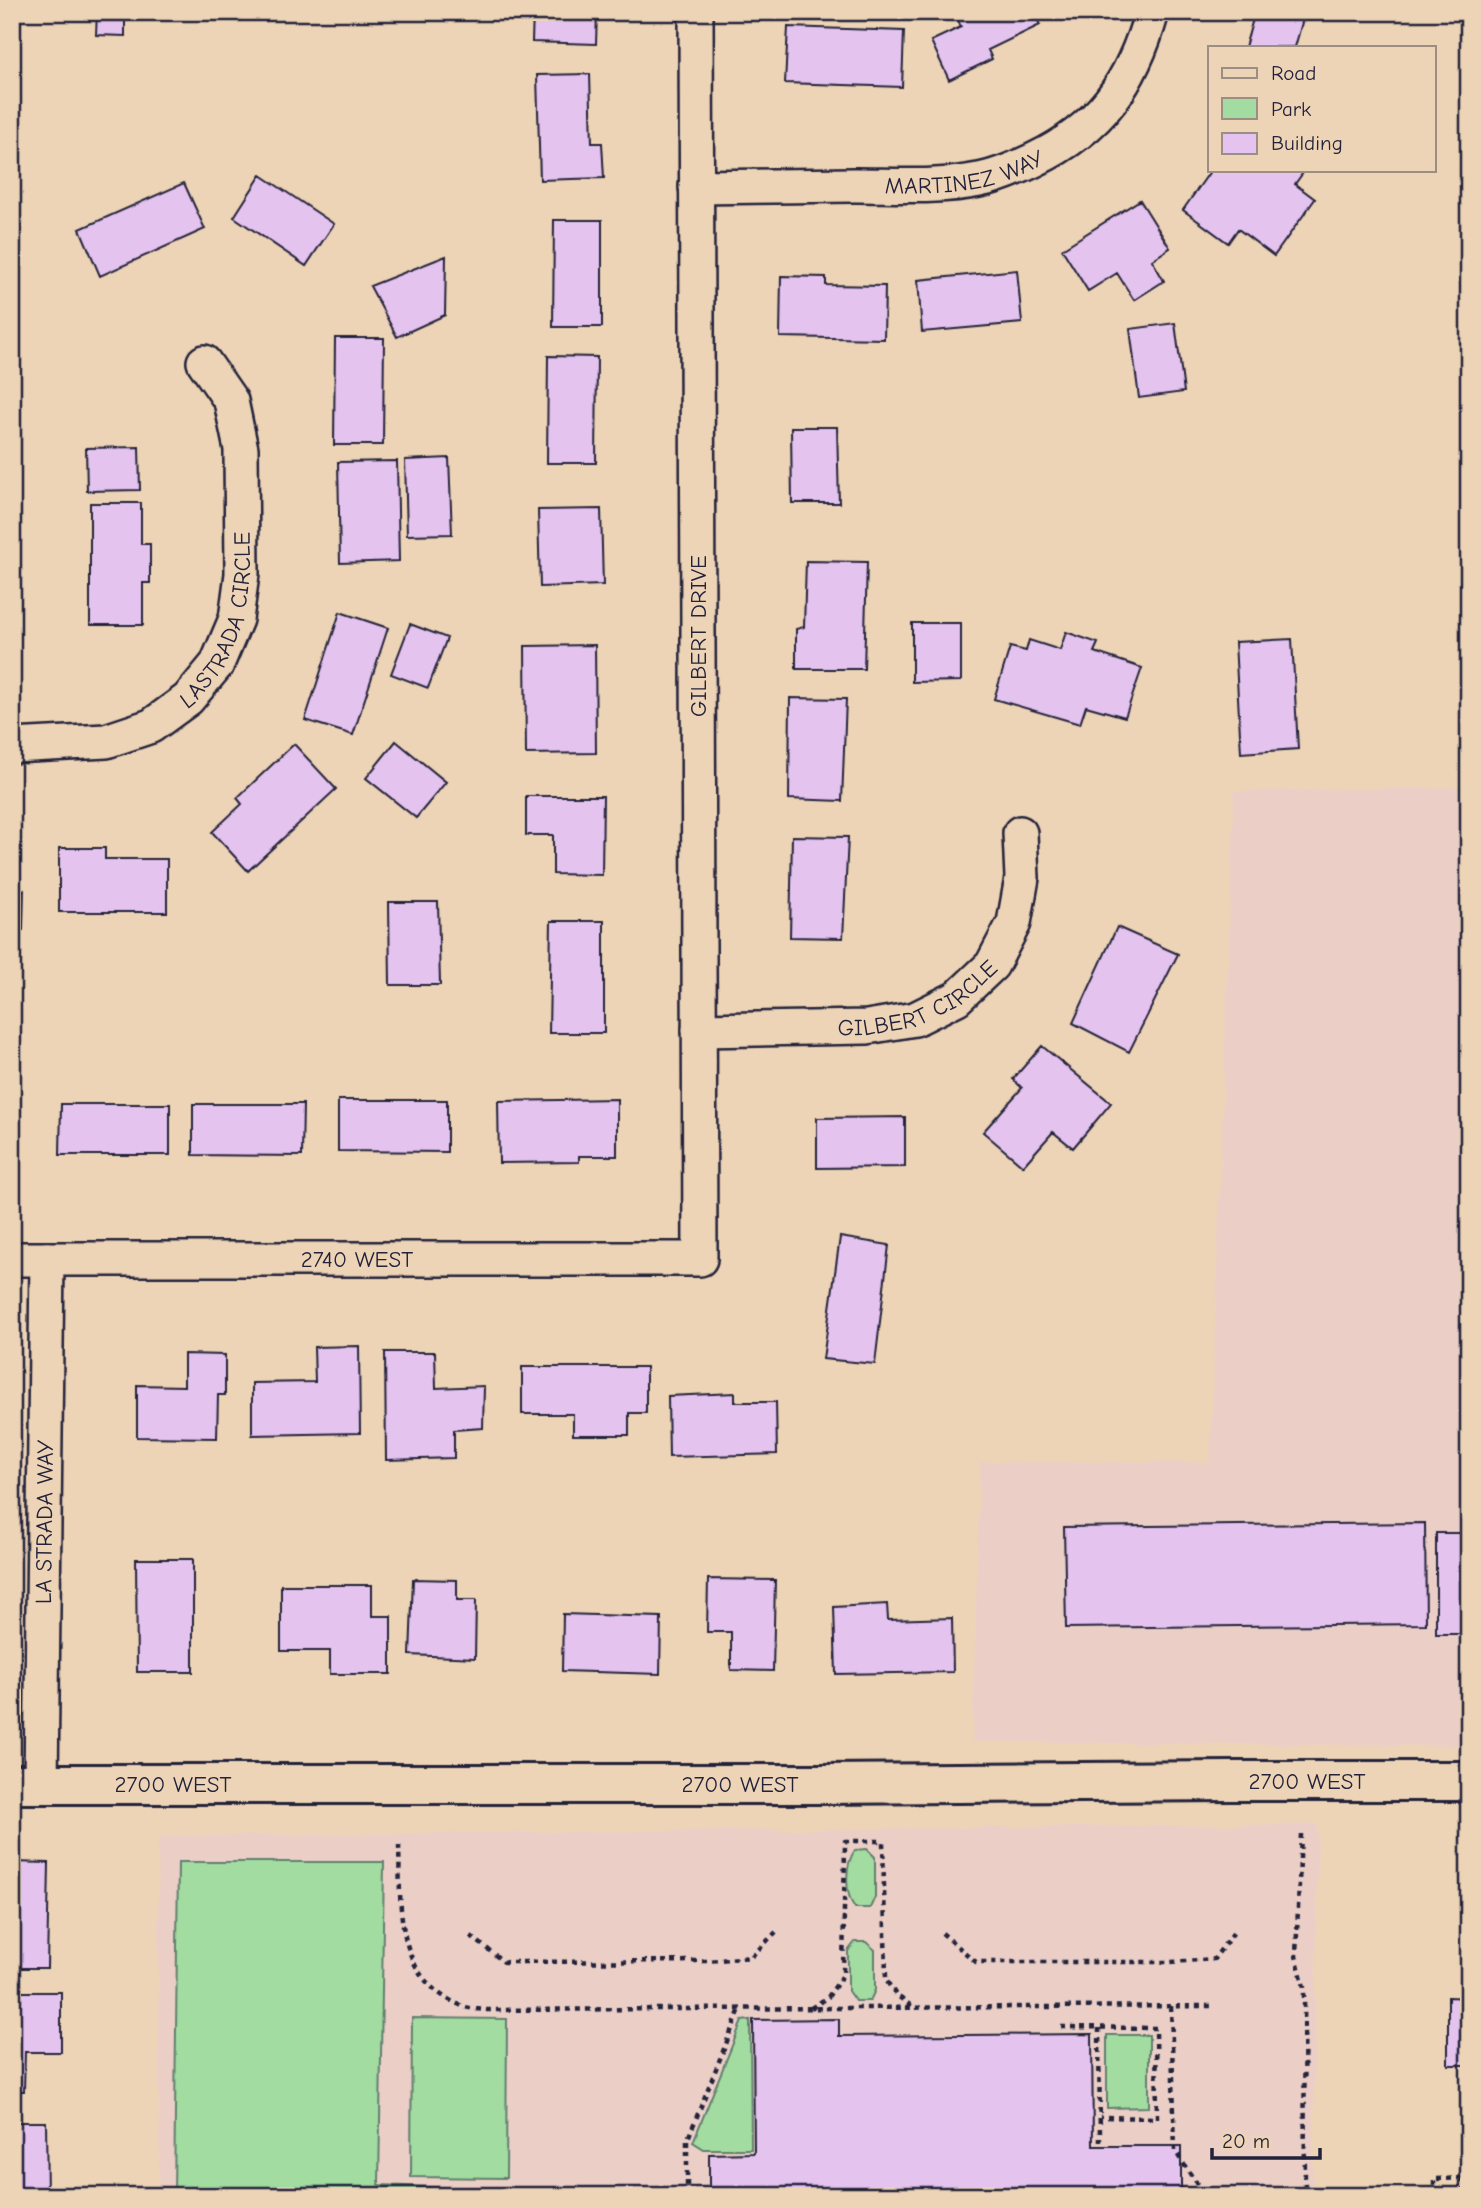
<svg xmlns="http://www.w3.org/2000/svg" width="1481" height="2208" viewBox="0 0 1481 2208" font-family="'Comic Neue',sans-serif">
<rect width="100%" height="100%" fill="#eed4b6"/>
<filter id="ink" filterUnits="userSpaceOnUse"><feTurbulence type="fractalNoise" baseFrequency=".0143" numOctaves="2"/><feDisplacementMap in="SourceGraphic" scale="14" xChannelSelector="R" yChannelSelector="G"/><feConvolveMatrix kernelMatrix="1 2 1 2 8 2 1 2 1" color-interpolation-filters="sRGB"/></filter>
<g filter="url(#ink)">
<!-- built -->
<path fill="#ebcfc7" d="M1469,787V1746L972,1742L980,1462H1210L1234,791Z
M1318,1824L1313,2196H159L158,1836Z"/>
<!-- green -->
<path fill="#a2dca1" stroke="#627f6e" stroke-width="2" d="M867,1849L875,1857V1897L870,1908H855C844,1893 845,1864 855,1850Z
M178,1862H384L379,2185L507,2190V2196H174Z
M855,1942H866L875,1950V1990L870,2001H855L848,1991V1951Z
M412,2018L507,2019L506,2178L411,2177Z
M750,2020L751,2149H704L693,2142L742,2021Z
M1107,2035H1149V2107L1107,2108Z"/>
<!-- building -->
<path fill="#e5c3ef" stroke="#22223b" stroke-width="2" d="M97,12H125V36L96,35Z
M533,12H597L596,44L532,42Z
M764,12H819V16H764Z
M954,12H1034L1040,25L988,50L992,59L949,80L931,41L961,27Z
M1255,12H1305L1295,47H1245Z
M788,27L904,31L902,87L785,83Z
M590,74L592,143H602L604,178L540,180L537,75Z
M1211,170H1305L1295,184L1315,199L1274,256L1238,229L1228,243L1183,210Z
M261,175L334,224L306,266L234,217Z
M184,183L205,229L100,276L80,229Z
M1140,200L1170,248L1152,260L1164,281L1134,300L1117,273L1088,291L1062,249Z
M554,220H602V327H553Z
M446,256L445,315L397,337L370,286Z
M1017,270L1022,323L922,332L918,280Z
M781,276L826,277V285L885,286L884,339L780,337Z
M1175,323L1184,392L1139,398L1130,329Z
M335,338H384L383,445H334Z
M548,356L597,357L596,463H547Z
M791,427H837L839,503H792Z
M139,447L140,490L87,491L86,448Z
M449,458L452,534L407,535L405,460Z
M397,461L399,561L340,563L338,462Z
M90,503H141V544H150V583H143V625H90Z
M601,509L603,585L540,587L538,510Z
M806,561L867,562L864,669H796V629L804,627Z
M340,612L388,628L353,735L305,720Z
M912,623H961V681L912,682Z
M410,624L447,638L428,688L391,674Z
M1066,632L1098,643L1094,652L1142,668L1125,717L1086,706L1080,724L994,699L1010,647L1026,651L1029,640L1060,650Z
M1292,639L1298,749L1241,753L1235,642Z
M595,645L596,753L526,754L525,646Z
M790,698L846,699L842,801L789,799Z
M396,741L446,782L416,818L366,778Z
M294,744L336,789L248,871L212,832L242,804L237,798Z
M526,796H603L602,875L553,874V835H526Z
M792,836L848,837L843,938L790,937Z
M59,848H105V859H167V912H59Z
M12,889L24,890L23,930L12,929Z
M389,902H438L440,985H390Z
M551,921H604V1033H549Z
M1117,927L1178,954L1129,1052L1073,1023Z
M1042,1046L1111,1103L1073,1148L1053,1132L1023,1166L983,1132L1022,1088L1013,1079Z
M617,1099V1156H579V1162L499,1163L498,1101Z
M338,1100H447V1152L338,1151Z
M61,1104H170V1155H60Z
M193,1104H303L302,1156L193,1155Z
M905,1117V1167L817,1168V1118Z
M840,1237L889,1245L875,1364L823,1359Z
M359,1346L360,1433L252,1435V1383L315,1382L314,1347Z
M385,1352H435L436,1388L484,1386L483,1428L454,1430V1458L386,1460Z
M184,1354L225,1355V1395H218L217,1438L137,1437V1385L184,1386Z
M522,1367H646V1413H629V1435H573V1414H522Z
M735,1393V1402H776L777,1454L669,1457L668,1396Z
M1425,1523L1426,1624L1066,1628L1064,1527Z
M1436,1533H1469V1634H1436Z
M136,1559H193V1672H137Z
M413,1579L457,1580V1600H476L475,1658L410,1655Z
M708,1579L775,1580L773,1671L731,1670V1632H707Z
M281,1585H372V1616H391V1674H330V1651H281Z
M887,1604L888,1620L952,1618L953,1672L836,1674L834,1607Z
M563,1614L661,1617L660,1674L562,1671Z
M12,1862L49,1863L47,1968H12Z
M12,1992H61V2052H25L24,2091H12Z
M1448,1997L1469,1998V2065H1448Z
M839,2019V2036L1092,2034L1093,2146H1181V2196H709V2154L754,2153L753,2020Z
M12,2122H46L47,2196H12Z"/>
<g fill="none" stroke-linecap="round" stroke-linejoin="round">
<defs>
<g id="minor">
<path id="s1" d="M696,187C750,186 803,186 856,185C896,185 939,188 979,180C997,177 1017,168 1034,160C1101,128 1132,83 1152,12"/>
<path id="s2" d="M12,746L106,741L151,726L188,699L217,664L236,619L242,574L241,449L231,401L204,362"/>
<path id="s3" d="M699,1030L867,1027L915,1019L957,998L992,965L1014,923L1022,878L1020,833"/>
<path id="s4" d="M12,1259H700L696,12"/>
<path id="s5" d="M41,1784L47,1259"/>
</g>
<g id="secondary">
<path id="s6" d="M12,1784H819L1231,1781H1469"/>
</g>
</defs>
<!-- minor casing -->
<use href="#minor" stroke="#22223b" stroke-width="38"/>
<!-- secondary casing -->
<use href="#secondary" stroke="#22223b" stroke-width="44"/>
<!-- path -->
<path stroke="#22223b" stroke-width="4.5" stroke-dasharray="5 5" stroke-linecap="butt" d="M1301,1834L1296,1956L1304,1987L1305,2196
M399,1845C401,1905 393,1977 460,2005C468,2009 478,2009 487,2010L1214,2006
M942,1933L976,1962H1171L1214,1959L1234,1932
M471,1936L504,1962L708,1961L751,1957L776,1932
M1171,2006L1175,2151L1205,2196
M811,2008L828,1997L843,1975L845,1841H883L886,1980L896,1995L913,2007
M1061,2027L1156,2028L1157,2118L1100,2117
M1099,2028L1100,2142
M1462,2178L1464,2196
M687,2196V2141L740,2009
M1434,2196V2179L1469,2178"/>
<!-- minor -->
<use href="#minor" stroke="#eed4b6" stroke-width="33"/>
<!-- secondary -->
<use href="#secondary" stroke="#eed4b6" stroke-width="38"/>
</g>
</g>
<g text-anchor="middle" stroke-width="6" stroke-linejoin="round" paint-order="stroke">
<!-- street labels -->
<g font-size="23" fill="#22223b" stroke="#eed4b6">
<text dy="8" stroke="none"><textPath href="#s1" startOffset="270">MARTINEZ WAY</textPath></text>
<text dy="8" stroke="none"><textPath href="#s2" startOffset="275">LASTRADA CIRCLE</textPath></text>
<text transform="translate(698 636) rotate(-90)" y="8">GILBERT DRIVE</text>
<text dy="8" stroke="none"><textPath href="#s3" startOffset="226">GILBERT CIRCLE</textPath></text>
<text dy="8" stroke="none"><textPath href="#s4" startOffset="345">2740 WEST</textPath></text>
<text dy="8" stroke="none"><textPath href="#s5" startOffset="262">LA STRADA WAY</textPath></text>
<text dy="8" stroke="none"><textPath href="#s6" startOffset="1295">2700 WEST</textPath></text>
<text dy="8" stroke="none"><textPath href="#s6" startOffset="161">2700 WEST</textPath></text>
<text dy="8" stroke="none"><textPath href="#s6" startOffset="728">2700 WEST</textPath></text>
</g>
</g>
<!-- margin -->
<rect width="1481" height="2208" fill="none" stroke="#eed4b6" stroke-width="42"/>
<rect x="21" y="21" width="1439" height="2166" fill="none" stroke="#22223b" stroke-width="2.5" filter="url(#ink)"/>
<!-- legend -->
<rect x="1208" y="46" width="228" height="126" fill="#eed4b6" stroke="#9c8d85" stroke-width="2"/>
<rect x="1222" y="68" width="35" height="10" fill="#eed4b6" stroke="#9c8d85" stroke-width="2"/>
<text x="1271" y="80" font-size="21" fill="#22223b">Road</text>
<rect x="1222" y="98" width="35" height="21" fill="#a2dca1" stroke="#9c8d85" stroke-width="2"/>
<text x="1271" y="116" font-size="21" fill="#22223b">Park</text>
<rect x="1222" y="133" width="35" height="21" fill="#e5c3ef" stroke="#9c8d85" stroke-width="2"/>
<text x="1271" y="150" font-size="21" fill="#22223b">Building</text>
<!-- scale -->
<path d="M1212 2148v10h108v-10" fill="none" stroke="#22223b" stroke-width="3.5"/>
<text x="1222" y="2148" font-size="21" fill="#22223b" stroke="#eed4b6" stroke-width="5" paint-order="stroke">20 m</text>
</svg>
